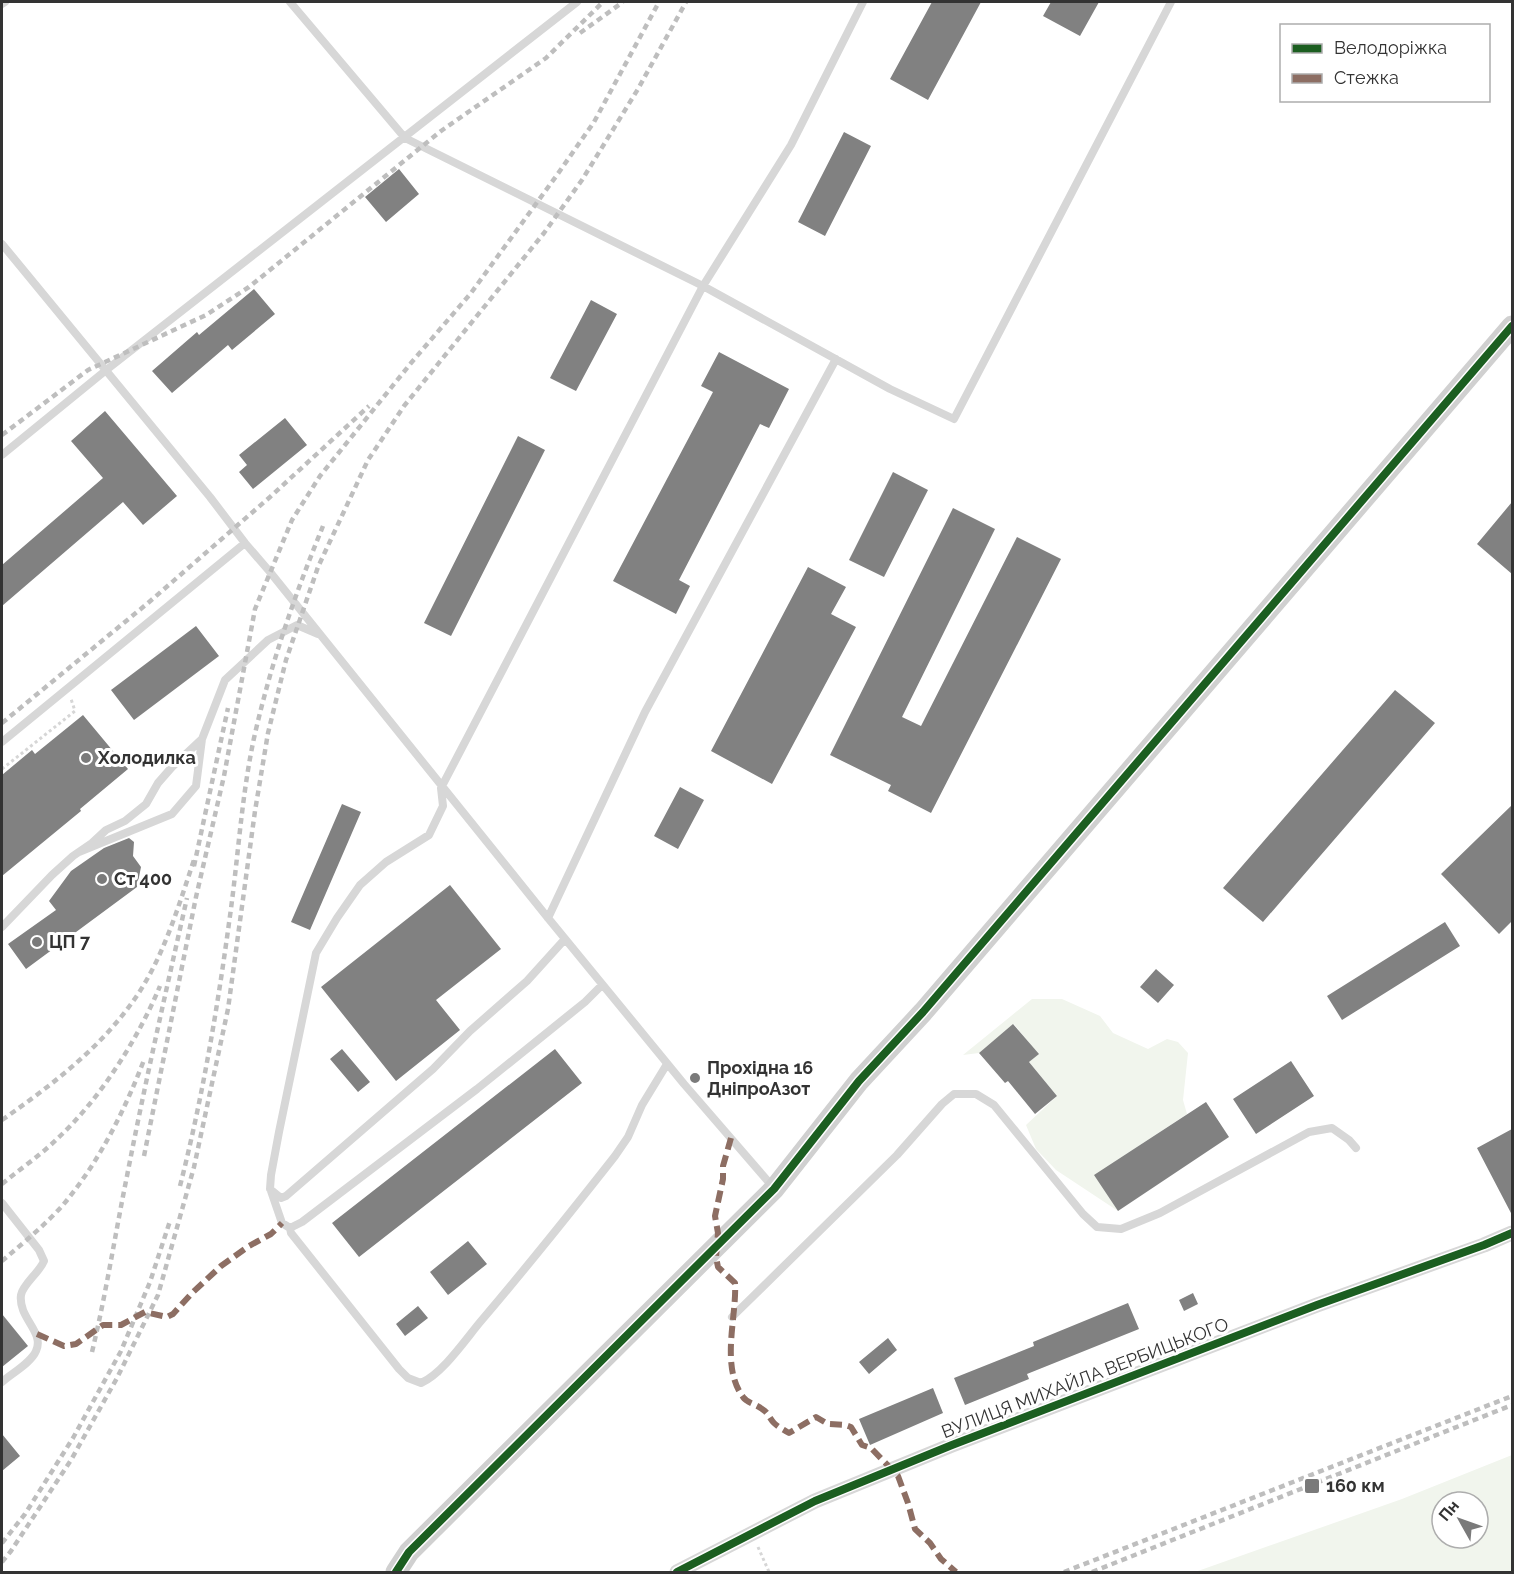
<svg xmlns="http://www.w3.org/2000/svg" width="1514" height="1574" viewBox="0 0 1514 1574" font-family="Raleway,sans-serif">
<rect width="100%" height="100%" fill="#fff"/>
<!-- green -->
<path fill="#f1f5ed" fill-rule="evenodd" d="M1032,999H1062L1100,1016L1113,1033L1148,1049L1167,1039L1178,1042L1188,1053L1183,1100L1187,1114L1095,1175L1118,1211L1056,1170L1036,1149L1026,1125L1057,1096L1029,1062L1038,1054L1014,1024L979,1053L963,1055Z
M1512,1455V1572H1195L1402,1499ZM1442,1502H1478V1538H1442Z"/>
<!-- building -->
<path fill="#818181" d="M932,2H981L928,100L890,79Z
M1051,2H1099L1080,36L1043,16Z
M844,132L871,146L825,236L798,222Z
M399,169L419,194L386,222L365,197Z
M254,289L275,314L232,350L228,345L172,393L152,371L197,332L199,335Z
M591,300L617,314L576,391L550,378Z
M719,352L789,389L769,428L760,424L679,580L690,586L676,614L613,581L713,392L701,386Z
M105,411L177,496L143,525L123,502L2,606V565L103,478L71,441Z
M285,418L307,445L253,489L239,472L247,465L239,455Z
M518,436L545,450L451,636L424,623Z
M893,472L928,490L884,577L849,560Z
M1512,502V574L1477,544Z
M953,508L995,529L902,717L921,726L1017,537L1061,559L931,813L888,791L891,785L830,755Z
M808,567L846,587L831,614L856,627L772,784L711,751Z
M196,626L219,656L134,720L111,690Z
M1395,690L1435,723L1263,922L1223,888Z
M83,715L128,769L80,809L81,811L2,876V775L32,750L35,754Z
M680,787L704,800L678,849L654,836Z
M342,804L361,812L310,930L291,922Z
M1512,805V921L1499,934L1441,874Z
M129,838L134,842L133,856L141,867L137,887L26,969L8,944L56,910L49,901L71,871L104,848Z
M450,885L501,949L436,1000L460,1030L396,1081L321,987Z
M1445,922L1460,946L1342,1020L1327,996Z
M1156,969L1174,985L1158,1003L1140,987Z
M1013,1024L1039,1054L1029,1062L1057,1096L1035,1114L1008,1081L1005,1083L979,1053Z
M342,1049L370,1082L358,1092L330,1059Z
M555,1049L582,1083L359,1257L332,1223Z
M1291,1061L1314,1096L1256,1134L1233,1099Z
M1206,1102L1229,1137L1118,1211L1094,1175Z
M1512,1129V1215L1477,1148Z
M468,1241L487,1264L448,1295L430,1272Z
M1193,1293L1198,1304L1184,1311L1179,1300Z
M1128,1303L1139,1329L1027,1374L1029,1379L965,1405L954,1378L1034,1346L1033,1342Z
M418,1306L428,1318L405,1336L396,1324Z
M2,1314L28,1346L2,1367Z
M888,1338L897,1350L869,1374L859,1362Z
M933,1388L943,1413L870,1445L859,1419Z
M2,1434L20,1456L2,1471Z"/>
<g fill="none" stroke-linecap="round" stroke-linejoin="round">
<!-- path -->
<path stroke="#d6d6d6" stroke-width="3" stroke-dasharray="3 3" stroke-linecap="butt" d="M2,769L75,711L71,699
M758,1547L769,1572"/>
<!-- lane -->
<path stroke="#d7d7d7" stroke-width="8" d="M290,2L405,138L703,286L890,389L954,419L1171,2
M2,4L5,2
M2,244L210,497L245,543L270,572L548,918L684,1084L773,1187
M2,455L105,371L577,2
M2,742L245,543
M79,852L172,814L196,786L202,739L225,680L268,640L297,625L318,634
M548,918L645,712L836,359
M2,927L52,875L73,856L92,843L106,830L125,821L146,804L158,783L172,767L202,739
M565,939L527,981L470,1031L433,1069L286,1196L281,1198L270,1189L271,1175L279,1132L316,953L337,918L360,885L386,862L429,835L443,806L441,788L703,286L791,145L863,2
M271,1191L282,1223L290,1228L302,1222L477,1089L585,1002L602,985
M2,1203L39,1250L44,1261C39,1273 23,1284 21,1295C18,1318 45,1332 36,1351C31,1363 12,1373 2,1382
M290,1228L291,1233L399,1369L408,1378L421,1383C443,1373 465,1340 481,1321C527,1267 571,1212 615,1156L628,1137L642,1105L667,1064
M732,1317L897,1155L942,1104L954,1094H976L994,1105L1083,1214L1097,1227L1121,1229L1160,1213L1309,1132L1332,1128L1349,1140L1356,1148"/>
<!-- street -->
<path stroke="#d7d7d7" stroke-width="15" d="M677,1572L815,1501L952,1445L1317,1305L1484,1245L1512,1233"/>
<!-- secondary -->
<path stroke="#d0d0d0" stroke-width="21" d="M396,1572L409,1552L774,1189L859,1081L923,1012L1512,326"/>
<!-- rail -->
<path stroke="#bebebe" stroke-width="4.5" stroke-dasharray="6 4.5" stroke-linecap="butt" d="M580,33L623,2
M2,435L88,370L206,315L249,287L441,131L546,58L603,2
M2,723L148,603L270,497L369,406
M194,866L228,708
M2,1120C49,1087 97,1051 131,1004C163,961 178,907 195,857
M144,1156L196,897L224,776L255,609L292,520L320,476L411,363L471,293L557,175L594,122L659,2
M2,1184C20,1169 41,1155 58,1138C100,1099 138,1039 160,986
M180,1186C202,1100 217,1011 229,923C238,861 241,799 254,738C271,663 294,597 323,526
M2,1261C22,1244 45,1225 63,1205C99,1162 124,1112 144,1060
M92,1352C106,1294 115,1235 127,1176C145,1083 166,991 187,898
M2,1543L25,1514L73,1438L121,1351L150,1282L170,1221
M2,1562L11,1551L71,1460L117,1378L158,1295L194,1167L228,1009L255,811L268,733L286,660L318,567L368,460L404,406L544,233L582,180L638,89L686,2
M1064,1572L1512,1396
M1092,1572L1512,1405"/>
<!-- quiet -->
<path stroke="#8d6e63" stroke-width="6" stroke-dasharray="12 6" stroke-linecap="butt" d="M731,1138L723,1166V1179L715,1216L718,1233L716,1257L718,1267L735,1283C737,1317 720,1366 743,1397C747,1403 756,1404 762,1409C768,1412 769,1418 774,1423C778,1427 784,1430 789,1433L816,1417L828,1424L845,1425L851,1427L862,1445L871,1448L898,1476L908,1503L915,1529L930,1543L941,1559L956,1572
M37,1334L64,1346L76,1344L103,1325H121L145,1312L167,1317L173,1314L192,1293L221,1266L249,1246L271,1234L282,1223"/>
<defs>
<path id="cycleway" d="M396,1572L409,1552L774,1189L859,1081L923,1012L1512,326
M677,1572L815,1501L952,1445L1317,1305L1484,1245L1512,1233"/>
</defs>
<!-- cycleway casing -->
<use href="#cycleway" stroke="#fff" stroke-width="11"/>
<!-- cycleway -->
<use href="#cycleway" stroke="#1b5e20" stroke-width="8"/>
</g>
<!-- markers -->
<g fill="#7a7a7a" stroke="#fff" stroke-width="2">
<circle cx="86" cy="758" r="6"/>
<circle cx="102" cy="879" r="6"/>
<circle cx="37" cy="942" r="6"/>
<circle cx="695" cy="1078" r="6"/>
<rect x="1304" y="1478" width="16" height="16" rx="3"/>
</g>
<g text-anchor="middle" stroke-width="6" stroke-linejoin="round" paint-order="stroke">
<!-- poi labels -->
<g font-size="18" font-weight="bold" fill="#333" stroke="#fff" text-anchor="start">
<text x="98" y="764">Холодилка</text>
<text x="114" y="885">Ст 400</text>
<text x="49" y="948">ЦП 7</text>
<text x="707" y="1074">Прохідна 16<tspan x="707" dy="21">ДніпроАзот</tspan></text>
<text x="1326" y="1492">160 км</text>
</g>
<!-- street labels -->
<g font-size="18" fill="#333" stroke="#fff">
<text transform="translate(1085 1378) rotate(-21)" y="6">ВУЛИЦЯ МИХАЙЛА ВЕРБИЦЬКОГО</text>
</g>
</g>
<!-- border -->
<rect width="1514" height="1574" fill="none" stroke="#333333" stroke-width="6"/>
<!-- legend -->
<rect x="1280" y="24" width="210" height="78" fill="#ffffff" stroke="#adadad" stroke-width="1.5"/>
<rect x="1292" y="44" width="30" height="9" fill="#1b5e20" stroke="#adadad" stroke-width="1.5"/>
<text x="1334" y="54" font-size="18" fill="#333333">Велодоріжка</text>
<rect x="1292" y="74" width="30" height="9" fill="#8d6e63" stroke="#adadad" stroke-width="1.5"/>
<text x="1334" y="84" font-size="18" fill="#333333">Стежка</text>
<!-- north arrow -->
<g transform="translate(1460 1520) rotate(310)"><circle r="28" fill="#ffffff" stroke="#adadad" stroke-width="1.5"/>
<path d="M0-4.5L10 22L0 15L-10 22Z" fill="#7a7a7a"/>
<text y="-9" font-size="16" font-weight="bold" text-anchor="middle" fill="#333333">Пн</text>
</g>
</svg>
